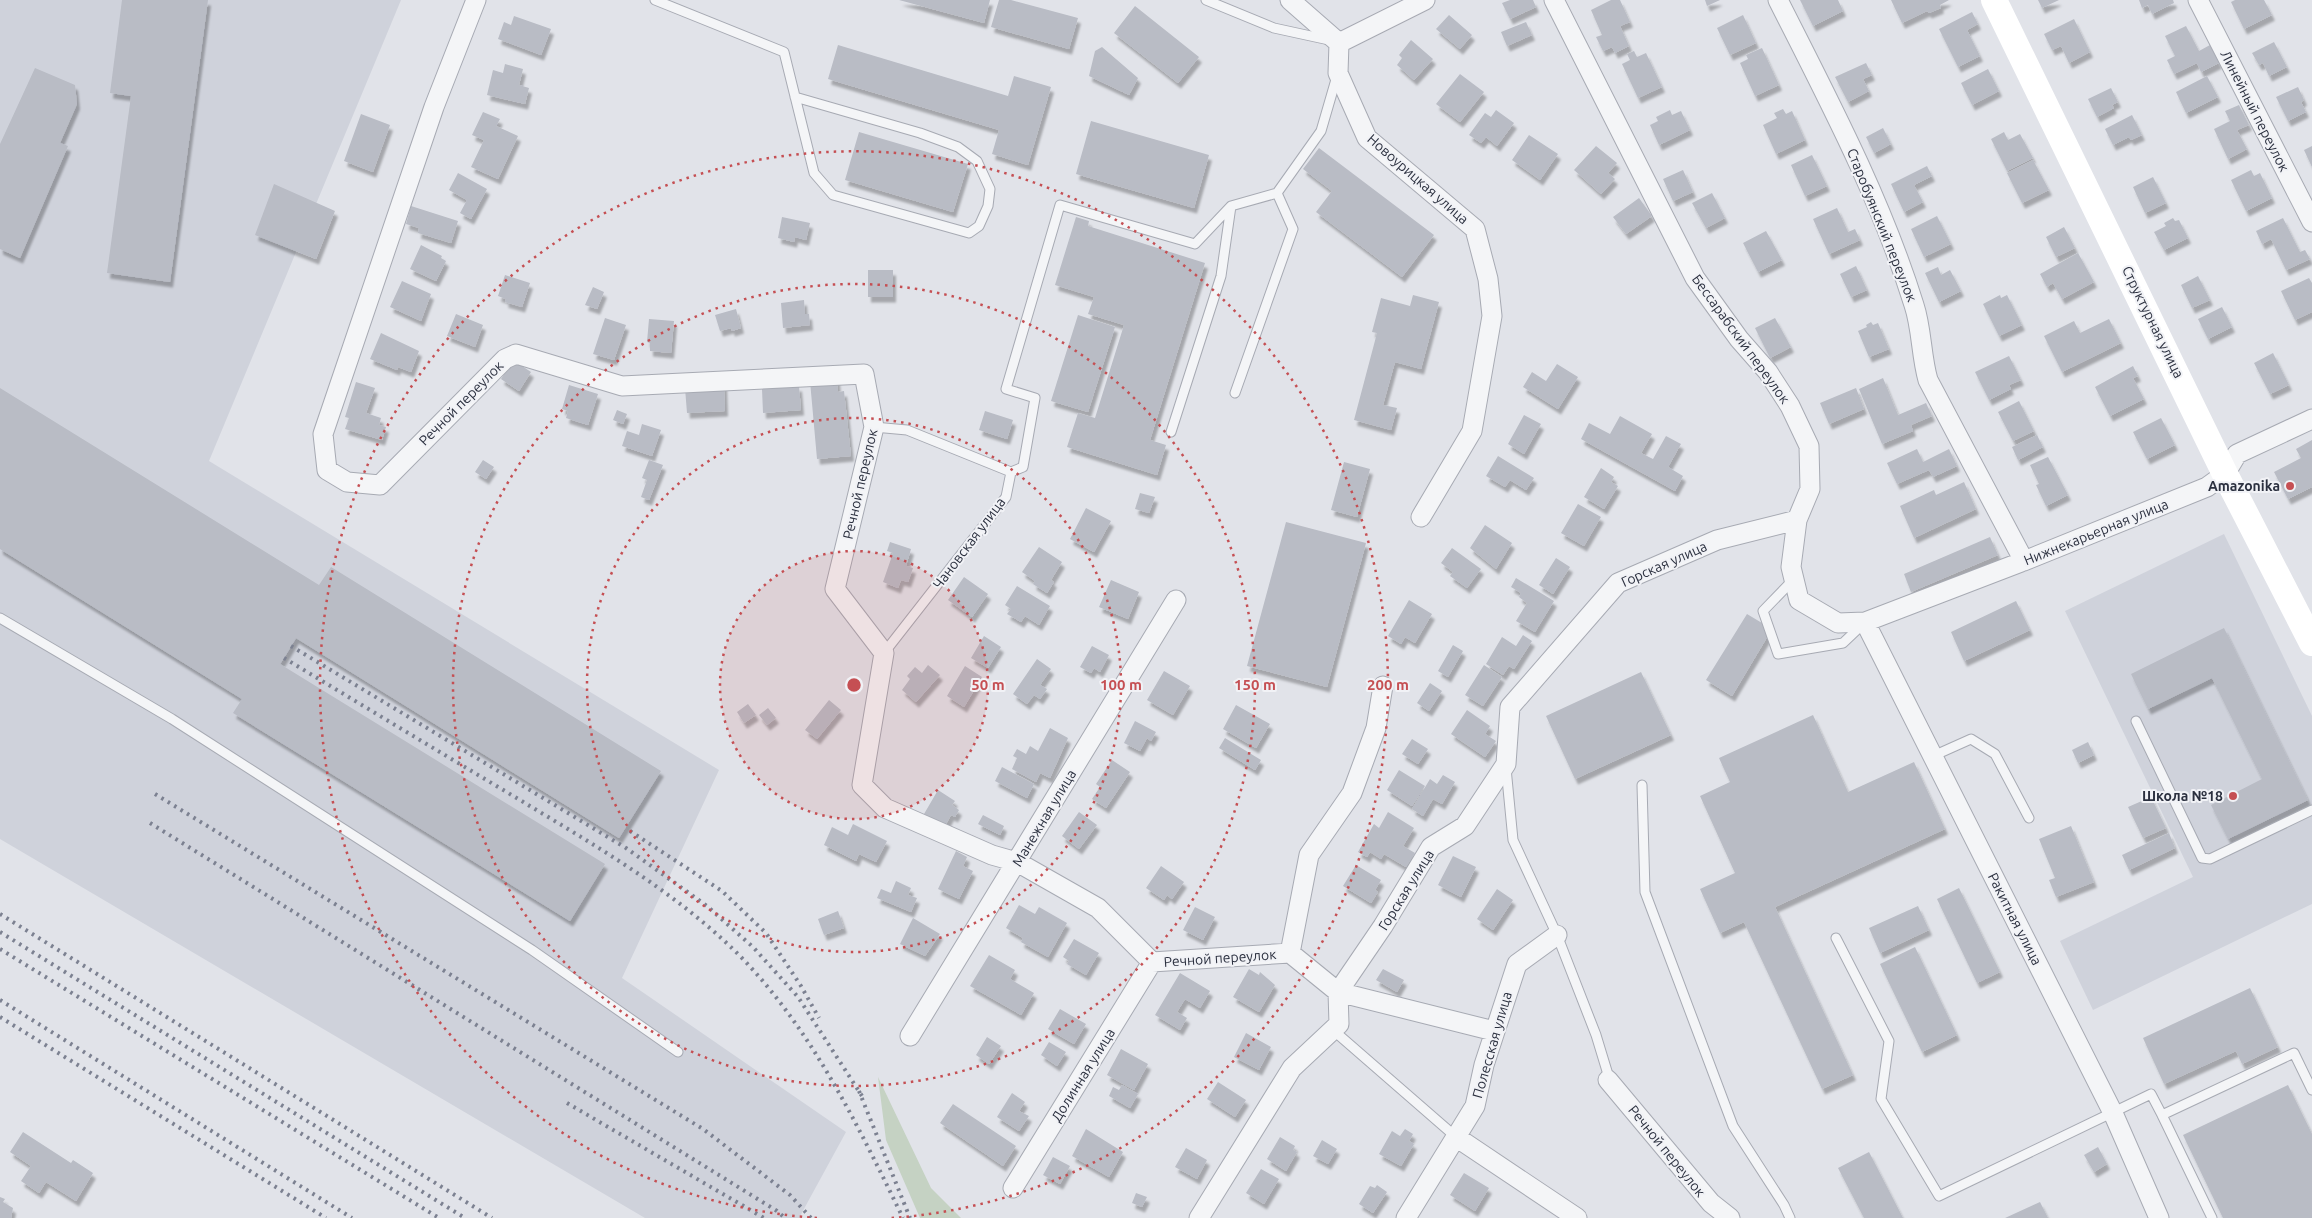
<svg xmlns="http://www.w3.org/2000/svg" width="2312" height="1218" viewBox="0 0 2312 1218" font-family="Ubuntu,sans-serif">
<defs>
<filter id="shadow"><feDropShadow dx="3" dy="5.5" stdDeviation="1" flood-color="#0004"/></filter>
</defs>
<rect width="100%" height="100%" fill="#e1e3e9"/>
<!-- built -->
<path fill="#cfd2db" d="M0,0H401L209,461L719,770L622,978L846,1132L799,1218H645L0,839Z
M2224,534L2312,716V904L2093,1010L2060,941L2193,877L2065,611Z"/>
<!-- green -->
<path fill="#c5d2c3" d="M878,1077L931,1188L961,1218H920L886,1140Z"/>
<!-- building -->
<path fill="#b9bcc5" filter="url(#shadow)" d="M122,0H208L170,282L107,273L131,96L110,93Z
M899,0H990L984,23Z
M999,0H1011L1078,18L1069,49L991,27Z
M1510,0H1533L1536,7L1510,19L1502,3Z
M1611,0H1620L1630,22L1620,26L1629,46L1615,53L1612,47L1603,51L1596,37L1602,35L1591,10Z
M1705,0H1720L1707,6Z
M1800,0H1838L1843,11L1813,26Z
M1891,0H1949L1940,5L1941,8L1929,13L1927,11L1902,23Z
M2038,0H2059L2042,8Z
M2139,0H2173L2174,3L2152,14L2148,5L2142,8Z
M2235,0H2264L2272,15L2244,29L2231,2Z
M1135,6L1199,57L1178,83L1114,33Z
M1972,12L1978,24L1967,30L1980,56L1958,67L1939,29Z
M1449,15L1472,35L1460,49L1436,29Z
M1743,15L1756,43L1730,55L1717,28Z
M514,16L551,29L541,55L498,39L504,22L511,25Z
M2074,19L2090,52L2069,63L2061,46L2052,50L2044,34Z
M1526,22L1532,35L1507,46L1501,32Z
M2186,26L2199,51L2210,45L2219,63L2201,72L2197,63L2174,74L2167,60L2175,56L2165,36Z
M1411,40L1433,59L1414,80L1397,65L1402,58L1399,55Z
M2274,42L2287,67L2269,76L2263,63L2259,65L2252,53Z
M838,45L1008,96L1014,76L1051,87L1028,165L992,154L999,130L828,79Z
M1102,47L1138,78L1129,95L1089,76L1095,51Z
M1762,48L1779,85L1755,96L1740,63L1748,59L1746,55Z
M1634,51L1637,57L1646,53L1662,87L1638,98L1622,64L1630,60L1627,54Z
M1866,63L1872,75L1863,79L1869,91L1848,102L1835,77Z
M505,64L523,69L519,85L529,88L525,104L487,95L493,70L503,73Z
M35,68L75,85L77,104L60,143L68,146L20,258L0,249V144Z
M1988,69L1999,91L1972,105L1961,83Z
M1460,74L1484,92L1460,122L1436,104Z
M2207,76L2218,97L2186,113L2176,92Z
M2298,87L2304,100L2301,102L2306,112L2288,121L2276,97Z
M2111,88L2118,102L2112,105L2114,108L2097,117L2088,99Z
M2239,105L2249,125L2237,130L2247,149L2228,159L2214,129L2230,121L2225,111Z
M1783,109L1786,114L1792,111L1805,140L1776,154L1763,125L1777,118L1774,113Z
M1496,110L1514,123L1497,146L1486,137L1481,143L1469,135L1485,113L1491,117Z
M1670,110L1672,115L1681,111L1690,130L1659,145L1650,125L1658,121L1656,117Z
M483,112L500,119L496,126L518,136L498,179L471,167L484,140L472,135Z
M361,114L390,125L373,172L344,161Z
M2132,115L2142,135L2131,140L2129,137L2113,145L2105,129Z
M1091,121L1209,155L1194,208L1076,174Z
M1883,128L1891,144L1874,153L1866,137Z
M859,132L968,164L953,212L845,180Z
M2004,132L2008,140L2020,134L2033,158L2007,171L1991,139Z
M1529,135L1558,154L1540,180L1512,160Z
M1596,146L1617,163L1608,173L1615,179L1601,194L1574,170Z
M2312,146V167L2304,150Z
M1319,148L1434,235L1402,277L1316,212L1332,191L1303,169Z
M1812,155L1827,186L1805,196L1791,165Z
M2033,160L2049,190L2022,203L2007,173Z
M1927,166L1932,176L1914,185L1923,202L1904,212L1891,184Z
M1683,170L1693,192L1673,201L1663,179Z
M2251,170L2254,176L2260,173L2272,198L2246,211L2231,180Z
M458,173L487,189L471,219L460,213L467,200L449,190Z
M2153,177L2166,203L2145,213L2133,187Z
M274,184L335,211L316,259L255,235Z
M1712,193L1725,218L1706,228L1692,203Z
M1639,198L1652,216L1626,234L1613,217Z
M411,206L458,221L451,243L418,233L419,228L406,224Z
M1837,208L1848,232L1855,229L1860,240L1829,254L1813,219Z
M1937,216L1951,244L1924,257L1911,229Z
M782,217L810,223L806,240L795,237L794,242L778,238Z
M1076,217L1089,221L1088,226L1205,263L1150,440L1166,445L1157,475L1067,447L1078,413L1095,418L1124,325L1088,314L1094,297L1055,285Z
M2173,218L2175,221L2179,220L2188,238L2164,250L2154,232L2166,226L2164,223Z
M2283,218L2300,252L2305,250L2310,259L2286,270L2271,239L2262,244L2256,231Z
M2064,227L2075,248L2056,257L2046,237Z
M1766,231L1782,260L1758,272L1743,243Z
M421,245L442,256L441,258L446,261L436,281L410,269Z
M2078,253L2094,282L2062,299L2053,283L2047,287L2040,274Z
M1856,266L1867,290L1851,297L1840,274Z
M1938,267L1941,275L1950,270L1961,291L1939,302L1925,273Z
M868,270H893V297H868Z
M505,275L530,283L522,307L505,302L506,299L498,296Z
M2198,276L2210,300L2192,308L2181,285Z
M2309,278L2312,283V312L2295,320L2281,291Z
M402,281L431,294L421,321L390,307Z
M593,287L604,292L597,309L585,305Z
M1413,295L1439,302L1421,369L1395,362L1383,405L1397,408L1391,430L1354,420L1377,333L1372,332L1381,298L1410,306Z
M2000,295L2001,298L2007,295L2022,325L1999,336L1983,304Z
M804,300L805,314H809L810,325L783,328L781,303Z
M2222,307L2232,327L2208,339L2198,319Z
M736,309L741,328L732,331L731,328L720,331L715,315Z
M456,314L483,325L475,347L447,336Z
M1078,315L1115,327L1088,412L1051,401Z
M605,318L626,325L614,360L593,354Z
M1775,318L1791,347L1770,358L1755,328Z
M649,319L674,321L671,353L650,351V343L647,342Z
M2109,319L2121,343L2062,372L2044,336L2074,321L2080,333Z
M1871,322L1873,325L1878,323L1889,349L1869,357L1858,331L1867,327L1866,325Z
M381,333L419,351L411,372L398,367L397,370L370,359Z
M2273,353L2289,385L2270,394L2254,363Z
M2009,356L2021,380L2009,385L2011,389L1989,400L1975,372Z
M513,360L531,372L519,391L501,379Z
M1557,364L1578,377L1558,409L1523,387L1532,372L1546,381Z
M2133,366L2138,376L2133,378L2144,399L2110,416L2095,387Z
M837,378L838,392L844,391L851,456L817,459L810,381Z
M1883,378L1898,415L1926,403L1932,416L1911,425L1913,431L1882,444L1859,389Z
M356,382L375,388L366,413L381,418L379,425L386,427L382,440L345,429L349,418L345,417Z
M724,383L725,411L687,413L685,388Z
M569,385L598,394L588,425L566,418L568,411L562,409Z
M799,386L801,410L763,413L762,389Z
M0,388L319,585L331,567L661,771L619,838L296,638L284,658L280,664L605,864L570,921L233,713L242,699L0,549Z
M1856,388L1864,409L1829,424L1820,403Z
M2019,401L2034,431L2013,441L1998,412Z
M617,410L627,414L623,424L613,420Z
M985,411L1013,420L1007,439L979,430Z
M1524,415L1541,424L1524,454L1508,444Z
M1620,416L1652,434L1641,453L1653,459L1666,436L1681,444L1668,467L1683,476L1675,491L1581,439L1589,423L1610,434Z
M2161,418L2175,445L2147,459L2133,432Z
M642,424L661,430L652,456L622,446L627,431L639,435Z
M2037,435L2043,447L2018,460L2012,447Z
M2312,440V487L2288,499L2274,472L2301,458L2296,449Z
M1917,449L1923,462L1949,449L1957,466L1933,477L1929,470L1897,484L1887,463Z
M1498,456L1534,478L1526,490L1510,480L1505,487L1486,476Z
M2048,457L2068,495L2046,506L2036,485L2039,484L2030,465Z
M483,460L494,467L486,479L475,472Z
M649,460L663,465L649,500L641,497L647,480L642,478Z
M1344,462L1370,469L1357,517L1331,510Z
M1601,468L1614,477L1611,482L1618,486L1604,509L1584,497Z
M1964,482L1976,509L1914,538L1900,506L1934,490L1936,495Z
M1140,493L1155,497L1149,513L1135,509Z
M1578,504L1601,517L1584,546L1561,533Z
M1086,508L1111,521L1094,552L1070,539Z
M1286,522L1366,543L1327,687L1247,666Z
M1485,525L1512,543L1496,569L1470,548Z
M1990,537L1998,555L1911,592L1904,574Z
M890,542L911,549L906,566L913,568L908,582L901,580L898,588L883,582L893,553L887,551Z
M1039,547L1062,562L1051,580L1054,582L1047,593L1033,584L1035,581L1022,572Z
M1452,548L1481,569L1467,588L1450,576L1453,572L1441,563Z
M1556,558L1570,567L1553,594L1539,585Z
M964,577L988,594L972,617L948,600Z
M1516,578L1554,601L1535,632L1516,621L1527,603L1519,597L1521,593L1511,587Z
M1111,580L1139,592L1128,619L1099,607Z
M1017,586L1050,606L1039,625L1025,616L1021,622L1007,614L1011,609L1005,605Z
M1409,600L1432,614L1415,643L1405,637L1401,644L1388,636Z
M2016,601L2030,630L1964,661L1951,632Z
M1747,614L1772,629L1732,696L1706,680Z
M2224,628L2308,800L2228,839L2211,805L2262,779L2212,678L2148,709L2131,674Z
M1523,635L1532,641L1514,669L1509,666L1503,675L1486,664L1502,637L1516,646Z
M984,636L1001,647L988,668L971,658Z
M1453,645L1463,651L1448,677L1438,671Z
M1092,646L1109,655L1100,672L1094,668L1091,673L1080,667Z
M1037,659L1051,669L1040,685L1047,689L1040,699L1034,695L1027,704L1013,694Z
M928,665L940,675L916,702L902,690L910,679L907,676L915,667L922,673Z
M1484,665L1502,677L1483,706L1465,695Z
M965,666L982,677L964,707L947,696Z
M1164,671L1190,686L1173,715L1147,700Z
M1641,672L1671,735L1575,779L1546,716Z
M1430,683L1442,691L1429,711L1417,703Z
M829,700L841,710L817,739L805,730Z
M748,704L756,715L744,723L737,712Z
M1236,705L1270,724L1256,748L1223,729Z
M768,708L776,718L767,725L759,715Z
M1467,710L1490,726L1485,734L1496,741L1485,757L1451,734Z
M1813,715L1848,792L1914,762L1945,829L1775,907L1853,1075L1822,1089L1744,922L1720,933L1700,889L1735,873L1700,796L1730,782L1719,758Z
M1135,721L1156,732L1151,741L1147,738L1140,751L1124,743Z
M1050,728L1068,738L1050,778L1040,773L1036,782L1012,769L1017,758L1013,756L1017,749L1026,754L1030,746L1038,751Z
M1225,738L1261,760L1255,770L1219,748Z
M1412,739L1428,749L1418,764L1402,754Z
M2088,742L2094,755L2078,763L2072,750Z
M1112,760L1130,772L1106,808L1092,799L1100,787L1096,784Z
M1002,767L1034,784L1027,798L995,781Z
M1399,770L1425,786L1412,806L1387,790Z
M1443,775L1455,782L1442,804L1433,799L1423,816L1412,809L1430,779L1437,784Z
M938,790L955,801L952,805L959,810L955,817L951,815L945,826L924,814Z
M2151,797L2166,828L2143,838L2128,807Z
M1079,812L1097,825L1079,849L1062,836Z
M1388,812L1414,828L1403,846L1415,853L1406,867L1384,854L1381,859L1370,852L1367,857L1358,852L1374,824L1379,828Z
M983,815L1004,826L1000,835L978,824Z
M853,824L887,841L876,862L859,854L856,861L824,845L832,827L848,835Z
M2071,826L2094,882L2056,897L2049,880L2055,878L2039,839Z
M2169,833L2175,848L2129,870L2122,855Z
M956,851L967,857L963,866L973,871L959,899L938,889Z
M1453,856L1476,867L1461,897L1438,885Z
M1356,865L1381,880L1375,890L1378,892L1371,903L1343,886Z
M1161,866L1184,882L1172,899L1167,895L1164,900L1146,888Z
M896,881L911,888L908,895L917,898L911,912L877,898L881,889L891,893Z
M1959,888L2000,972L1977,983L1937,899Z
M1497,889L1513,900L1493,930L1477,919Z
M1019,905L1035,914L1039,907L1067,923L1048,957L1021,942L1023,938L1006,928Z
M1918,906L1929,930L1880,953L1869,928Z
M1195,907L1215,917L1203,940L1183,930Z
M838,911L844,928L824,935L818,919Z
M913,918L940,934L925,956L900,944Z
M1074,939L1099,953L1086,975L1067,964L1069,961L1063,957Z
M1915,947L1957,1035L1922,1052L1880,964Z
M989,955L1015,970L1010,979L1034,993L1021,1015L970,986Z
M1249,969L1259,975L1260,972L1275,985L1259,1012L1233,997Z
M1383,969L1404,980L1397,992L1376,980Z
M1180,973L1210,991L1200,1008L1185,999L1177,1012L1187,1018L1180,1030L1155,1015Z
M2250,988L2278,1047L2242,1064L2236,1051L2164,1084L2143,1038Z
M1060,1009L1086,1024L1074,1044L1048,1029Z
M1246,1033L1271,1047L1259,1070L1234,1057Z
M987,1037L1001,1046L989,1064L976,1055Z
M1049,1042L1066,1052L1057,1066L1041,1055Z
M1121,1049L1148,1064L1134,1090L1107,1075Z
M1218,1082L1246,1100L1235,1117L1207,1099Z
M1122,1085L1138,1094L1130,1108L1109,1096L1113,1087L1119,1090Z
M2288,1085L2312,1134V1218H2223L2183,1135Z
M1012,1093L1025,1102L1019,1111L1029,1116L1019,1131L997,1117Z
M953,1104L1016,1146L1003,1166L940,1123Z
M1086,1129L1123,1152L1109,1177L1072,1156Z
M1405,1129L1413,1134L1409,1141L1414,1144L1401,1166L1379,1154L1392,1131L1400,1136Z
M23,1132L71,1163L73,1160L93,1173L76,1201L46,1182L39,1193L21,1181L31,1166L10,1152Z
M1280,1137L1295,1146L1293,1150L1297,1152L1286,1171L1267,1159Z
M1322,1140L1337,1149L1328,1164L1313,1156Z
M2098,1147L2107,1164L2094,1172L2084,1155Z
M1186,1148L1207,1160L1197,1179L1175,1167Z
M1869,1152L1903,1218H1864L1838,1168Z
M1053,1157L1070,1166L1060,1184L1043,1175Z
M1261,1169L1279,1179L1264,1204L1246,1193Z
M1464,1173L1489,1188L1475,1211L1450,1195Z
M1377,1185L1387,1192L1373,1213L1359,1204L1370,1186L1375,1188Z
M1136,1193L1147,1197L1142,1207L1132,1203Z
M0,1197L5,1199L3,1202L13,1208L11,1218H0Z
M2040,1202L2048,1218H2005Z"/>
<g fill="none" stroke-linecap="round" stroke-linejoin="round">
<defs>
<path id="lane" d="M655,0L784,52L814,173L833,195L969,233L979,226L988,206L990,189L977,161L958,147L920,133L795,97
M1206,0L1274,28L1329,40
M1235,393L1293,229L1277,193
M874,427L907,430L1011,472L1006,497L884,653
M1171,432L1221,276L1231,206
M1011,472L1023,467L1035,398L1006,389L1060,205L1195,244L1231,206L1277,193L1321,131L1337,76
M1794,579L1763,611L1778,654L1843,643L1862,625
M0,618L172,719L532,950L678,1052
M2136,721L2202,858L2210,859L2312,810
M1933,756L1971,739L1995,754L2029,818
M1506,768L1513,840L1557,935L1596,1035L1610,1081
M1642,785L1645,892L1733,1126L1784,1205L1790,1218
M1836,938L1889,1041L1881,1099L1939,1196L2151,1094L2162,1115
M1333,1030L1456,1137
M2212,1218L2162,1115L2294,1053L2312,1090"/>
<path id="street" d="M476,0L434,107L323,434L327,470L347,482L380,485L505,359L516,354L622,386L864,374L874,427L835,589L884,653L862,785L885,808L992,855L1017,862L1098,908L1152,962L1290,953L1338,992L1494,1031
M1290,0L1339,43
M1554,0L1695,278L1739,339L1768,372L1790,406L1809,446L1810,489L1797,520L1791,567L1799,600L1838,623L1865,622L2024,561L2207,487L2225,474L2237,454L2312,419
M1778,0C1828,99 1881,199 1914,305C1922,329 1921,356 1928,380L2024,561
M2198,0L2312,222
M1339,43L1338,73L1367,138L1475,229L1488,279L1492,316L1472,431L1421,517
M1339,43L1425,0
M1865,622L2113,1113L2159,1218
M1290,953L1309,855L1352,793L1376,728L1383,686
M910,1036L1176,600
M1608,1080L1711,1203L1730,1218
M1456,1137L1577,1218
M1013,1188L1152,962
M1199,1218L1292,1068L1339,1024L1338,992L1383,926L1431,847L1465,826L1506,764L1510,707L1618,583L1717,540L1797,520
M1406,1218L1475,1106L1484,1065L1517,964L1557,935"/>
</defs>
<!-- lane casing -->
<use href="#lane" stroke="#a7aab3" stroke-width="11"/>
<!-- street casing -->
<use href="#street" stroke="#a7aab3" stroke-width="21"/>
<!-- lane -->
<use href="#lane" stroke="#f4f5f7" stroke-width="9"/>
<!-- street -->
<use href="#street" stroke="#f4f5f7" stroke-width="19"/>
<!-- secondary -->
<path stroke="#fff" stroke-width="26" d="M1994,0L2225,474L2312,643"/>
<!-- rail -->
<path stroke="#7c8191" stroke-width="4" stroke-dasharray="2.5 5" stroke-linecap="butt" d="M291,646L626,848L707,906L753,947L798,997L862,1096
M284,658C362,705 441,753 520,800C596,846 676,892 740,956C813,1031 858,1126 903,1218
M155,794L703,1129L790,1195L811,1218
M150,823L777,1211L785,1218
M630,831L722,891L766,933L801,986L819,1018
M0,914L492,1218
M0,932L465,1218
M0,949L439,1218
M0,1000L352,1218
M0,1017L326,1218
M859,1091L910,1218
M567,1103L764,1218"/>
</g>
<!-- distance rings -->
<circle cx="854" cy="685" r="134" fill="#c54f53" fill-opacity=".12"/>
<g fill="none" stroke="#c54f53" stroke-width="2.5" stroke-dasharray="2.5 5">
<circle cx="854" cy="685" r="134"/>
<circle cx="854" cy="685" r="267"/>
<circle cx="854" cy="685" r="401"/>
<path d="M817 1218A534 534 0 1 1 891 1218"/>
</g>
<!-- markers -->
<g fill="#c54f53" stroke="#f1f2f6" stroke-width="2">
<circle cx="2290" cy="486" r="5"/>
<circle cx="2233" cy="796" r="5"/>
</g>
<g text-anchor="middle" stroke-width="4" stroke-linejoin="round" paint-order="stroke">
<!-- street labels -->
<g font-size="14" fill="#2b303f" stroke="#f1f2f6">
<text transform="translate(2255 111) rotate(63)" y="5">Линейный переулок</text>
<text transform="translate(1418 179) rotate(41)" y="5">Новоурицкая улица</text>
<text transform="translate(1882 225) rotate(68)" y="5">Старобуянский переулок</text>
<text transform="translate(2153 322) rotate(64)" y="5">Структурная улица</text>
<text transform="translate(1741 339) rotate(54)" y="5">Бессарабский переулок</text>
<text transform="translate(461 403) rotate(-45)" y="5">Речной переулок</text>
<text transform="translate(860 484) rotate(-77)" y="5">Речной переулок</text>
<text transform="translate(2096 532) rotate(-22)" y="5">Нижнекарьерная улица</text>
<text transform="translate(969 543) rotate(-53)" y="5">Чановская улица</text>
<text transform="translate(1664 564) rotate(-24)" y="5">Горская улица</text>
<text transform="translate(1044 818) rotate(-59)" y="5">Манежная улица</text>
<text transform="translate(1406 890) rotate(-58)" y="5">Горская улица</text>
<text transform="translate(2015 919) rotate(63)" y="5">Ракитная улица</text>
<text transform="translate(1220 958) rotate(-4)" y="5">Речной переулок</text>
<text transform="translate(1492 1045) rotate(-74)" y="5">Полесская улица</text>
<text transform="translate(1083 1075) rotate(-58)" y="5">Долинная улица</text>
<text transform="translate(1667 1151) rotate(51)" y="5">Речной переулок</text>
</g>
<!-- poi labels -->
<g font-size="14" font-weight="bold" fill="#2b303f" stroke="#f1f2f6" text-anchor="end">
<text x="2280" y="491">Amazonika</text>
<text x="2223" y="801">Школа №18</text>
</g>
</g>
<circle cx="854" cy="685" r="8" fill="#c54f53" stroke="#f1f2f6" stroke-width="2.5"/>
<g font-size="15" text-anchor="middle" font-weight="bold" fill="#c54f53" stroke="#f1f2f6" stroke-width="4" stroke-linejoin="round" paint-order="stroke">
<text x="988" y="690">50 m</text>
<text x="1121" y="690">100 m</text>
<text x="1255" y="690">150 m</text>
<text x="1388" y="690">200 m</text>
</g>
</svg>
